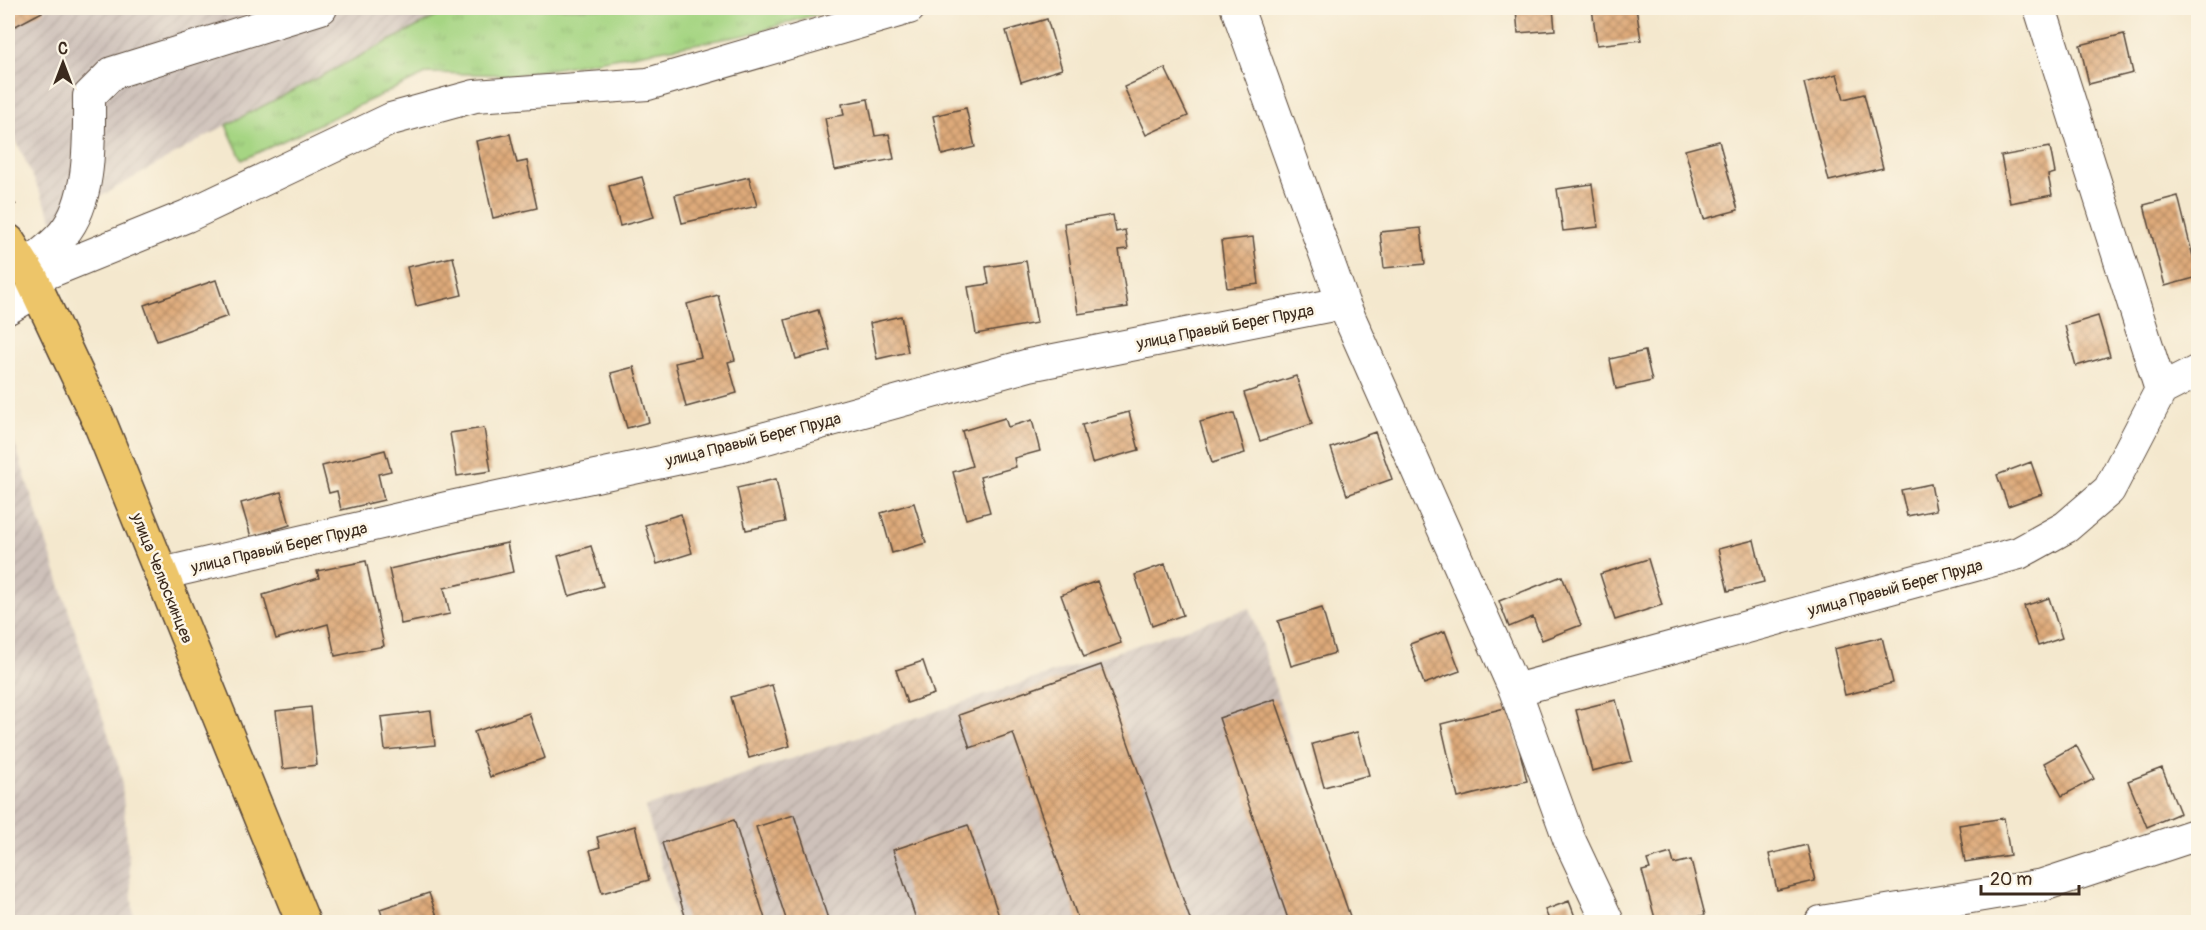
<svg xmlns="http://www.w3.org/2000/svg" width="2206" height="930" viewBox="0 0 2206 930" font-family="Pangolin,sans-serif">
<defs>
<pattern id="industrial-furrows" width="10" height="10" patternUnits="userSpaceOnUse" patternTransform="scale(1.5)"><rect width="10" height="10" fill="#cec1ba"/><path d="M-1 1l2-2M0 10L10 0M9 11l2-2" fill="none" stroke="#b2a69f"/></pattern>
<pattern id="grass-tufts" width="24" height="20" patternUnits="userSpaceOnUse" patternTransform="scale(1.5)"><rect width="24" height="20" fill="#a6d583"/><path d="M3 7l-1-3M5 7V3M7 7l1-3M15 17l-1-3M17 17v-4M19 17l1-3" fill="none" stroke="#90b771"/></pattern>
<pattern id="building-cross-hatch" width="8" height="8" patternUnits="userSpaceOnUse" patternTransform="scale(1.5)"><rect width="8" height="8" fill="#deaa7a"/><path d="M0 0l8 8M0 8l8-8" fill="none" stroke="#b58b63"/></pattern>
</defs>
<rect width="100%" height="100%" fill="#fcf5e5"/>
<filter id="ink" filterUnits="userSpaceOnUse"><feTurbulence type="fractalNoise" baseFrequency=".0167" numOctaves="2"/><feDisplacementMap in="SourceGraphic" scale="12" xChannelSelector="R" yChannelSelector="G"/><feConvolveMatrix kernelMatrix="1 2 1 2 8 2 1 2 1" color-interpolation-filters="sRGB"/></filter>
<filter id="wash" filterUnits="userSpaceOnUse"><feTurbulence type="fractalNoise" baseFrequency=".008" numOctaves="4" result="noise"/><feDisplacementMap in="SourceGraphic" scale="24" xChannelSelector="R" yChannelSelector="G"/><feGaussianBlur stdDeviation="1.35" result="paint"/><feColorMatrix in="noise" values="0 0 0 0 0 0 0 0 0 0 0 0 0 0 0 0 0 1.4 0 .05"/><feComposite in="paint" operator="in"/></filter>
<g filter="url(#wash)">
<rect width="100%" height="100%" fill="#f4e8ce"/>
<!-- industrial -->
<path fill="url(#industrial-furrows)" d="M8,8H453L226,125L54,223L8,123Z
M8,423L121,774L134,922H8Z
M1250,608L1350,922H677L645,807Z"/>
<!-- grass -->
<path fill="url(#grass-tufts)" stroke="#708050" stroke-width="1.5" d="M453,8H838L746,35L517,75L428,73L242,160L226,125Z"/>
<g id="blocks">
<!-- building -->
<path fill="url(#building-cross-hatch)" d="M8,8H42L44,11L8,30Z
M1516,8H1553L1555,30L1518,33Z
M1592,8H1636L1641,40L1597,45Z
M1047,19L1062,69L1021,82L1006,31Z
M2124,34L2133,73L2089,84L2080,45Z
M1165,68L1188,116L1146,135L1124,87Z
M1837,74L1844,99L1864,94L1883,168L1829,181L1804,83Z
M868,99L875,136L889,134L894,159L835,170L825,118L844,115L842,104Z
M966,108L975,147L942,155L933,116Z
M510,134L517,163L527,161L537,208L493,218L476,141Z
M1719,141L1738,210L1704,219L1685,150Z
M2050,147L2055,173L2048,175L2052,195L2010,203L2001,156Z
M642,177L654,217L620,226L609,186Z
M749,177L757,206L682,223L675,195Z
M1592,184L1598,227L1563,231L1557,189Z
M2178,196L2198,277L2165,286L2144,205Z
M1113,215L1116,232L1125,230L1128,249L1119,250L1128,307L1078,314L1064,223Z
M1421,228L1425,264L1384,268L1380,232Z
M1253,237L1259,284L1227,288L1221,241Z
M453,257L462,295L416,306L407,267Z
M1026,261L1037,323L976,334L968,287L989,284L986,267Z
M216,280L228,316L157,341L144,305Z
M718,295L735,360L728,362L737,393L686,407L675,363L701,357L687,304Z
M818,310L830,350L796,359L785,320Z
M901,316L908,352L877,359L870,323Z
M2098,316L2110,356L2076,366L2065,326Z
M1645,351L1652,381L1616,389L1610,359Z
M634,367L649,422L627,428L611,373Z
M1296,376L1312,424L1260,441L1244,393Z
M1129,412L1139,450L1092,463L1082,425Z
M1234,413L1245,453L1212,463L1200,422Z
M1005,418L1008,427L1032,420L1040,451L1014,458L1016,467L980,477L990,512L966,519L953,472L972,466L962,431Z
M484,428L491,471L457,476L450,433Z
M1375,432L1392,479L1347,495L1331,448Z
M385,450L391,471L378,474L384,500L341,510L337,491L329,493L322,466Z
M2031,462L2042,494L2008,506L1997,475Z
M776,479L785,522L746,530L737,488Z
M1931,484L1936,510L1907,516L1901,490Z
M281,492L290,525L251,537L241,503Z
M914,503L926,543L892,553L881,513Z
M681,514L692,553L657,564L645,525Z
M1754,540L1764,582L1728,591L1718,549Z
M507,543L513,572L444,588L450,614L401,624L389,569Z
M591,546L603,586L569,596L558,556Z
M1648,559L1662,605L1615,620L1600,574Z
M366,561L384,646L335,656L328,624L276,639L263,595L319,578L317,571Z
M1165,564L1183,615L1152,626L1135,575Z
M1562,576L1581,625L1542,640L1533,617L1509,627L1499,601Z
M1097,581L1121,643L1084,657L1061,595Z
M2049,598L2062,638L2038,646L2024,606Z
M1322,608L1335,653L1291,666L1278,621Z
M1445,631L1460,671L1424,684L1410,644Z
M1882,637L1893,683L1845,695L1834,649Z
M923,661L934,694L907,703L896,670Z
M1101,665L1191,922H1079L1013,733L970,748L959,715Z
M772,685L790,746L749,758L731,697Z
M1275,699L1352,922H1289L1219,718Z
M1616,700L1632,761L1592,771L1576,710Z
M311,707L317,765L283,769L276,711Z
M1509,707L1527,781L1458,798L1441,724Z
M431,711L435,745L385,750L381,717Z
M529,713L545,758L490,777L474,732Z
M1357,732L1369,775L1324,787L1312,744Z
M2076,745L2094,779L2062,796L2044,763Z
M2162,768L2180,813L2147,827L2128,781Z
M794,815L829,922H787L756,827Z
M2004,818L2010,855L1965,862L1959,825Z
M734,820L766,922H687L662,843Z
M968,825L1001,922H917L893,850Z
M635,826L649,880L602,893L590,850L600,847L597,837Z
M1807,845L1815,881L1777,890L1769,854Z
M1671,853L1674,864L1691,860L1705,915L1678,922H1656L1642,871L1650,869L1647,860Z
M429,893L439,922H384L380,909Z
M1569,901L1577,922H1550L1545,910Z"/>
</g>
</g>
<g filter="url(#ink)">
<use href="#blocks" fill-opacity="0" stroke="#574638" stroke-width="1.5"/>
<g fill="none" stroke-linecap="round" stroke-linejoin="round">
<defs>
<path id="minor" d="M1237,8L1343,303L1515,690L1569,839L1608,922
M2040,8L2161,390
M11,267L25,268C37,257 52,247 63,234C92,200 89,138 89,96L112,73L321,8
M32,279L187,216L391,119L475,96L648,84L909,8
M8,308L37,291
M161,574L455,506L741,445L1029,365L1343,303
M1515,690L2019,553L2066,527L2109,490L2161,390L2198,371
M1821,922L2043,885L2198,834"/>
<path id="major" d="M8,241L32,279L100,423L303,922"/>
</defs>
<!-- minor casing -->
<use href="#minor" stroke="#574638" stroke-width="34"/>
<!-- major casing -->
<use href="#major" stroke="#574638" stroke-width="36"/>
<!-- path -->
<path stroke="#574638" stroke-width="4" stroke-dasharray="1.5 4.5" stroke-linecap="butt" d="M8,194L17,209"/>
<!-- minor -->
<use href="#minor" stroke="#fff" stroke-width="32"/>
<!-- major -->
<use href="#major" stroke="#edc569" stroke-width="33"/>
</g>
</g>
<g text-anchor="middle" stroke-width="5" stroke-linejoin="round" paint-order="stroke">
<!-- street labels -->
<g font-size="16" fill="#3b2a1e" stroke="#fcf5e5">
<text transform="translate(1225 326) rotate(-11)" y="6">улица Правый Берег Пруда</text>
<text transform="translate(753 439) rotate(-14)" y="6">улица Правый Берег Пруда</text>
<text transform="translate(279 547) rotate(-13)" y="6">улица Правый Берег Пруда</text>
<text transform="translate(163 578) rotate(68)" y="6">улица Челюскинцев</text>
<text transform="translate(1895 587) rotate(-15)" y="6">улица Правый Берег Пруда</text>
</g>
</g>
<!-- margin -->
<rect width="2206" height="930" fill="none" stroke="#fcf5e5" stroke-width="30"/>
<!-- north arrow -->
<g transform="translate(63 63)" stroke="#fcf5e5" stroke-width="4.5" paint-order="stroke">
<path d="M0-4.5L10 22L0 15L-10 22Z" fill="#3b2a1e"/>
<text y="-9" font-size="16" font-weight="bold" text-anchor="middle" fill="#3b2a1e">С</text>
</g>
<!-- scale -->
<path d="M1981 885v9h98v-9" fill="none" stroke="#3b2a1e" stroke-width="3"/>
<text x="1990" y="885" font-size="18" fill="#3b2a1e" stroke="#fcf5e5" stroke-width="4.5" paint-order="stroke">20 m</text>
</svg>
